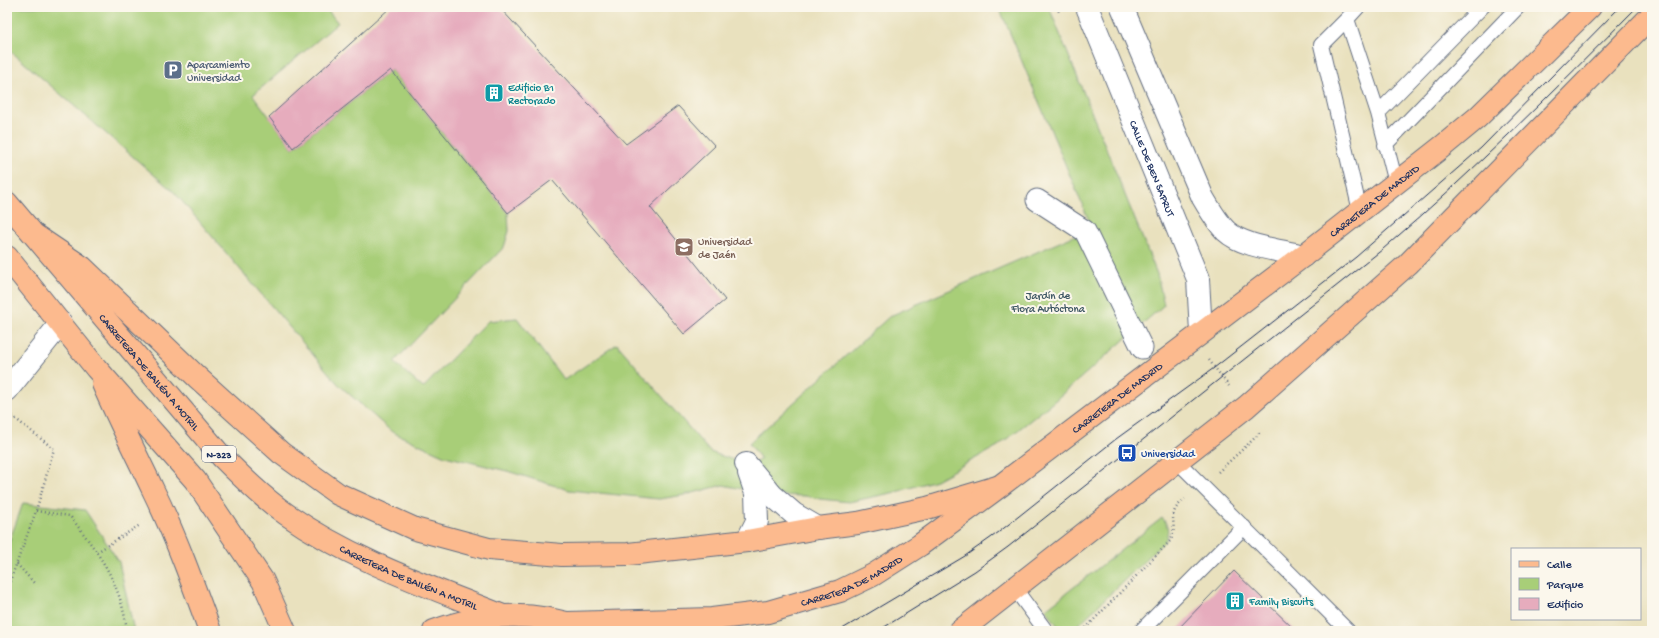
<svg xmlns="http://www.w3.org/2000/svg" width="1659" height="638" viewBox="0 0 1659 638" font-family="'Gochi Hand',sans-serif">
<rect width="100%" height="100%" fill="#fbf7ec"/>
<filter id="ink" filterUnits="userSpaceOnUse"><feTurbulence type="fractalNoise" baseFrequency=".025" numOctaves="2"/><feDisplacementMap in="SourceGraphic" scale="8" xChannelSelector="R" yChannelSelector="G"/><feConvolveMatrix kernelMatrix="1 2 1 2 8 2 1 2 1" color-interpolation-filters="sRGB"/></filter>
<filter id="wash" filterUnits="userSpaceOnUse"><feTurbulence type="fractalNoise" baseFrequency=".012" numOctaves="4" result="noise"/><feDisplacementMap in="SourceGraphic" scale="16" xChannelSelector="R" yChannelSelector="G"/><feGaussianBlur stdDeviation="0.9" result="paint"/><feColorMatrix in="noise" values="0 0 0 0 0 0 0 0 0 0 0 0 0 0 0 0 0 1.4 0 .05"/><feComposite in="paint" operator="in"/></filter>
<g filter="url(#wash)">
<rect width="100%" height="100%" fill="#e9e1be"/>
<!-- green -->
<path fill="#a8ce78" stroke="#627e6b" d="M7,7H325L338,23L253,95L293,148L391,70L508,213L509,231L504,247L394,362L423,388L488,321L517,318L564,380L617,344L710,452L746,464L754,463L761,459L749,443L890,316L1092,228L999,7H1049L1157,274L1164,305L1052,403L998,446L936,480L896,492L849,502L820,499L805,496L772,495L723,485L685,495L659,499L569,490L507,471L445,456L392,432L338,384L175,193L7,48Z
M23,503L85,510L119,562L134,631H7V548Z
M1162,518C1169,526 1169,531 1165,541L1072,631H1061L1046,609Z"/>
<g id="blocks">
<!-- building -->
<path fill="#e6acbd" d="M391,7H499L626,144L678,106L715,146L650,207L725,300L684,334L552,180L508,213L391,70L293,148L269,117Z
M1234,571L1296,631H1176Z"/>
</g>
</g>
<g filter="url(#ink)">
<use href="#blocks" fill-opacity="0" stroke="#636d80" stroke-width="1"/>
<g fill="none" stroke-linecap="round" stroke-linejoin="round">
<defs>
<path id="service" d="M1358,7L1347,19L1378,113
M1347,19L1321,45L1360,211
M1385,145L1518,7
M1396,183L1378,113L1482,7
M1177,461L1348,631
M1015,589L1046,631
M1141,631L1244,527"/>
<path id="pedestrian" d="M1037,200L1085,231L1142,348"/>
<path id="minor" d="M7,390L61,323
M746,464L772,495L794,514L818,528
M747,541L757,521L756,493L749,473"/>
<g id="tertiary">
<path id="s1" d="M1087,7L1198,279L1201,332"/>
<path d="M1122,7L1203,198C1210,210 1217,222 1226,231C1243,247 1281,250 1303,256"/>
</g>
<g id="primary">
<path id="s2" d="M7,203L222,457C242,477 262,497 286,514C352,560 428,586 503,616"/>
<path d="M36,236L82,267L198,378L281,453L338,494L415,529L489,549L562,555L628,554L747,541L818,528L858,523L927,508L997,487"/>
<path d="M7,257L96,368L195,480L263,581L285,631"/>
<path d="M103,384C119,421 137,456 154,492C176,537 193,584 210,631"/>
</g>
<g id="trunk">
<path id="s3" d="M567,623L712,619L768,612L840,591L873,575L920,545L1000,486L1303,256L1443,146L1478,117L1590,7"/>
<path d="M434,631C482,613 533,610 582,628"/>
<path d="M960,631L1246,407L1408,264L1652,15"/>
</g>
</defs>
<!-- service casing -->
<use href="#service" stroke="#636d80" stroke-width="16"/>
<!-- pedestrian casing -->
<use href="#pedestrian" stroke="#636d80" stroke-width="23"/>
<!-- minor casing -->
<use href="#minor" stroke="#636d80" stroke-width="24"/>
<!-- tertiary casing -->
<use href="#tertiary" stroke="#636d80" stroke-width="24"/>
<!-- primary casing -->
<use href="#primary" stroke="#636d80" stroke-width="24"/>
<!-- trunk casing -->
<use href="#trunk" stroke="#636d80" stroke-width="24"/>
<!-- path -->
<path stroke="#636d80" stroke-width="2.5" stroke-dasharray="1 3" stroke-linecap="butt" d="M1057,7L1060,14
M1209,360L1229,386
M1218,472L1258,435L1260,431
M36,511L70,516C99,554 121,582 127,631
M97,552L140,525
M17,564L34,583
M7,589L36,511L54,449L12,416
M7,630L8,631
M1083,631L1171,540C1179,520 1164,516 1185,499"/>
<!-- service -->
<use href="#service" stroke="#fff" stroke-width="14"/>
<!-- pedestrian -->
<use href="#pedestrian" stroke="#fff" stroke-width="21"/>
<!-- minor -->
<use href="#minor" stroke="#fff" stroke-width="22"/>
<!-- tertiary -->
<use href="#tertiary" stroke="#fff" stroke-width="22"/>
<!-- primary -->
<use href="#primary" stroke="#fcba8e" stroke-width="22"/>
<!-- trunk -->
<use href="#trunk" stroke="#fcba8e" stroke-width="22"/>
<!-- tram -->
<path stroke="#1b2f5e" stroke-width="1" d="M839,631L965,556L999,532L1116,439L1214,368L1356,257L1481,148L1620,7
M878,631L975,571L1008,547L1383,249C1472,173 1555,90 1637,7"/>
</g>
</g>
<!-- icons -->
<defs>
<symbol id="parking-square" viewBox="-11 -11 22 22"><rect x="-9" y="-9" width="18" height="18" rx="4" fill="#5c6f8a" stroke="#fbf7ec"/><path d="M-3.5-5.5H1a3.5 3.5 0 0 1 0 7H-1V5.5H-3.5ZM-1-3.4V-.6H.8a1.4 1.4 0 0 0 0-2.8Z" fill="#fff"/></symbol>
<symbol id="building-square" viewBox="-11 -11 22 22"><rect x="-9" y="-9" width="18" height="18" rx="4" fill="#0f9aa8" stroke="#fbf7ec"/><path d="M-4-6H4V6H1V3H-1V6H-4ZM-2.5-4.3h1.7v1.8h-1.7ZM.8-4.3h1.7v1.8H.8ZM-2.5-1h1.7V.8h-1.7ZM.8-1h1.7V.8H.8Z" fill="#fff"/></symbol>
<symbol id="university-square" viewBox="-11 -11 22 22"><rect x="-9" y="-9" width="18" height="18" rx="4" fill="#8d6e63" stroke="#fbf7ec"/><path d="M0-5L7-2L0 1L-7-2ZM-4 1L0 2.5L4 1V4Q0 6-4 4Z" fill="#fff"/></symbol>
<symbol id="bus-square" viewBox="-11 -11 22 22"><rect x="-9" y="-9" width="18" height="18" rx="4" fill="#1a4fb4" stroke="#fbf7ec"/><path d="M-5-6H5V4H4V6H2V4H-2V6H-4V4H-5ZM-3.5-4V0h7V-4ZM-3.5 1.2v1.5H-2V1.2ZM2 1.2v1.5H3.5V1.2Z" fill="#fff"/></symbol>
</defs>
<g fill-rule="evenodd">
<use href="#parking-square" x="162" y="59" width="22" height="22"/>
<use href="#building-square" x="483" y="82" width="22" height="22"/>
<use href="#university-square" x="673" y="236" width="22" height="22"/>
<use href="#bus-square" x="1116" y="442" width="22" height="22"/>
<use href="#building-square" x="1224" y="590" width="22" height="22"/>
</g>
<g text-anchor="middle" stroke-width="4" stroke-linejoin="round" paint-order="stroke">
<!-- shield labels -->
<rect fill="#fbf7ec" stroke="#5e6b89" stroke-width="1" x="202" y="446" width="34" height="16" rx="3"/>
<g font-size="10" font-weight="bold" fill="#1b2f5e">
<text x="219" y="458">N-323</text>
</g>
<!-- service labels -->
<g font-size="11" fill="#4e5e75" stroke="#fbf7ec" text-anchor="start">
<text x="187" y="68">Aparcamiento<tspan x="187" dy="13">Universidad</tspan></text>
</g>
<!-- culture labels -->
<g font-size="11" fill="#0d838f" stroke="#fbf7ec" text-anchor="start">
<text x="508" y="91">Edificio B1<tspan x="508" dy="13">Rectorado</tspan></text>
<text x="1249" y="605">Family Biscuits</text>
</g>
<!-- street labels -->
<g font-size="11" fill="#1b2f5e" stroke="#fbf7ec">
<text dy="4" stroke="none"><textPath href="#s1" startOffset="174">CALLE DE BEN SAPRUT</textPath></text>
<text dy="4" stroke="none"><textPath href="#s3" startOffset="939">CARRETERA DE MADRID</textPath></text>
<text dy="4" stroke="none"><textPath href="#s2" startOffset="221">CARRETERA DE BAILÉN A MOTRIL</textPath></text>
<text dy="4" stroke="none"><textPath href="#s3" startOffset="615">CARRETERA DE MADRID</textPath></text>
<text dy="4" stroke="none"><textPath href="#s2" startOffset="557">CARRETERA DE BAILÉN A MOTRIL</textPath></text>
<text dy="4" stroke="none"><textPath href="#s3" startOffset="291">CARRETERA DE MADRID</textPath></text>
</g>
<!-- education labels -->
<g font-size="11" fill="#785e54" stroke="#fbf7ec" text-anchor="start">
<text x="698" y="245">Universidad<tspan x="698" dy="13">de Jaén</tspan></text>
</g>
<!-- park labels -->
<g font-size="11" fill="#3e5764" stroke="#fbf7ec">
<text x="1048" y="299">Jardín de<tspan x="1048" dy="13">Flora Autóctona</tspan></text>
</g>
<!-- transit labels -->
<g font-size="11" fill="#164399" stroke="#fbf7ec" text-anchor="start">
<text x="1141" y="457">Universidad</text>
</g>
</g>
<!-- margin -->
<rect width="1659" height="638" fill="none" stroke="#fbf7ec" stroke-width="24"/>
<!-- legend -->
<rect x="1511" y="548" width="130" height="72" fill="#fbf7ec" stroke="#a1a7b3"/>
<rect x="1519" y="561" width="20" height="6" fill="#fcba8e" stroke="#a1a7b3"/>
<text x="1547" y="568" font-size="12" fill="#1b2f5e">Calle</text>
<rect x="1519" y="578" width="20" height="12" fill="#a8ce78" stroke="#a1a7b3"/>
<text x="1547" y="588" font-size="12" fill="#1b2f5e">Parque</text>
<rect x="1519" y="598" width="20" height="12" fill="#e6acbd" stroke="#a1a7b3"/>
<text x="1547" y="608" font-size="12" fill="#1b2f5e">Edificio</text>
</svg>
